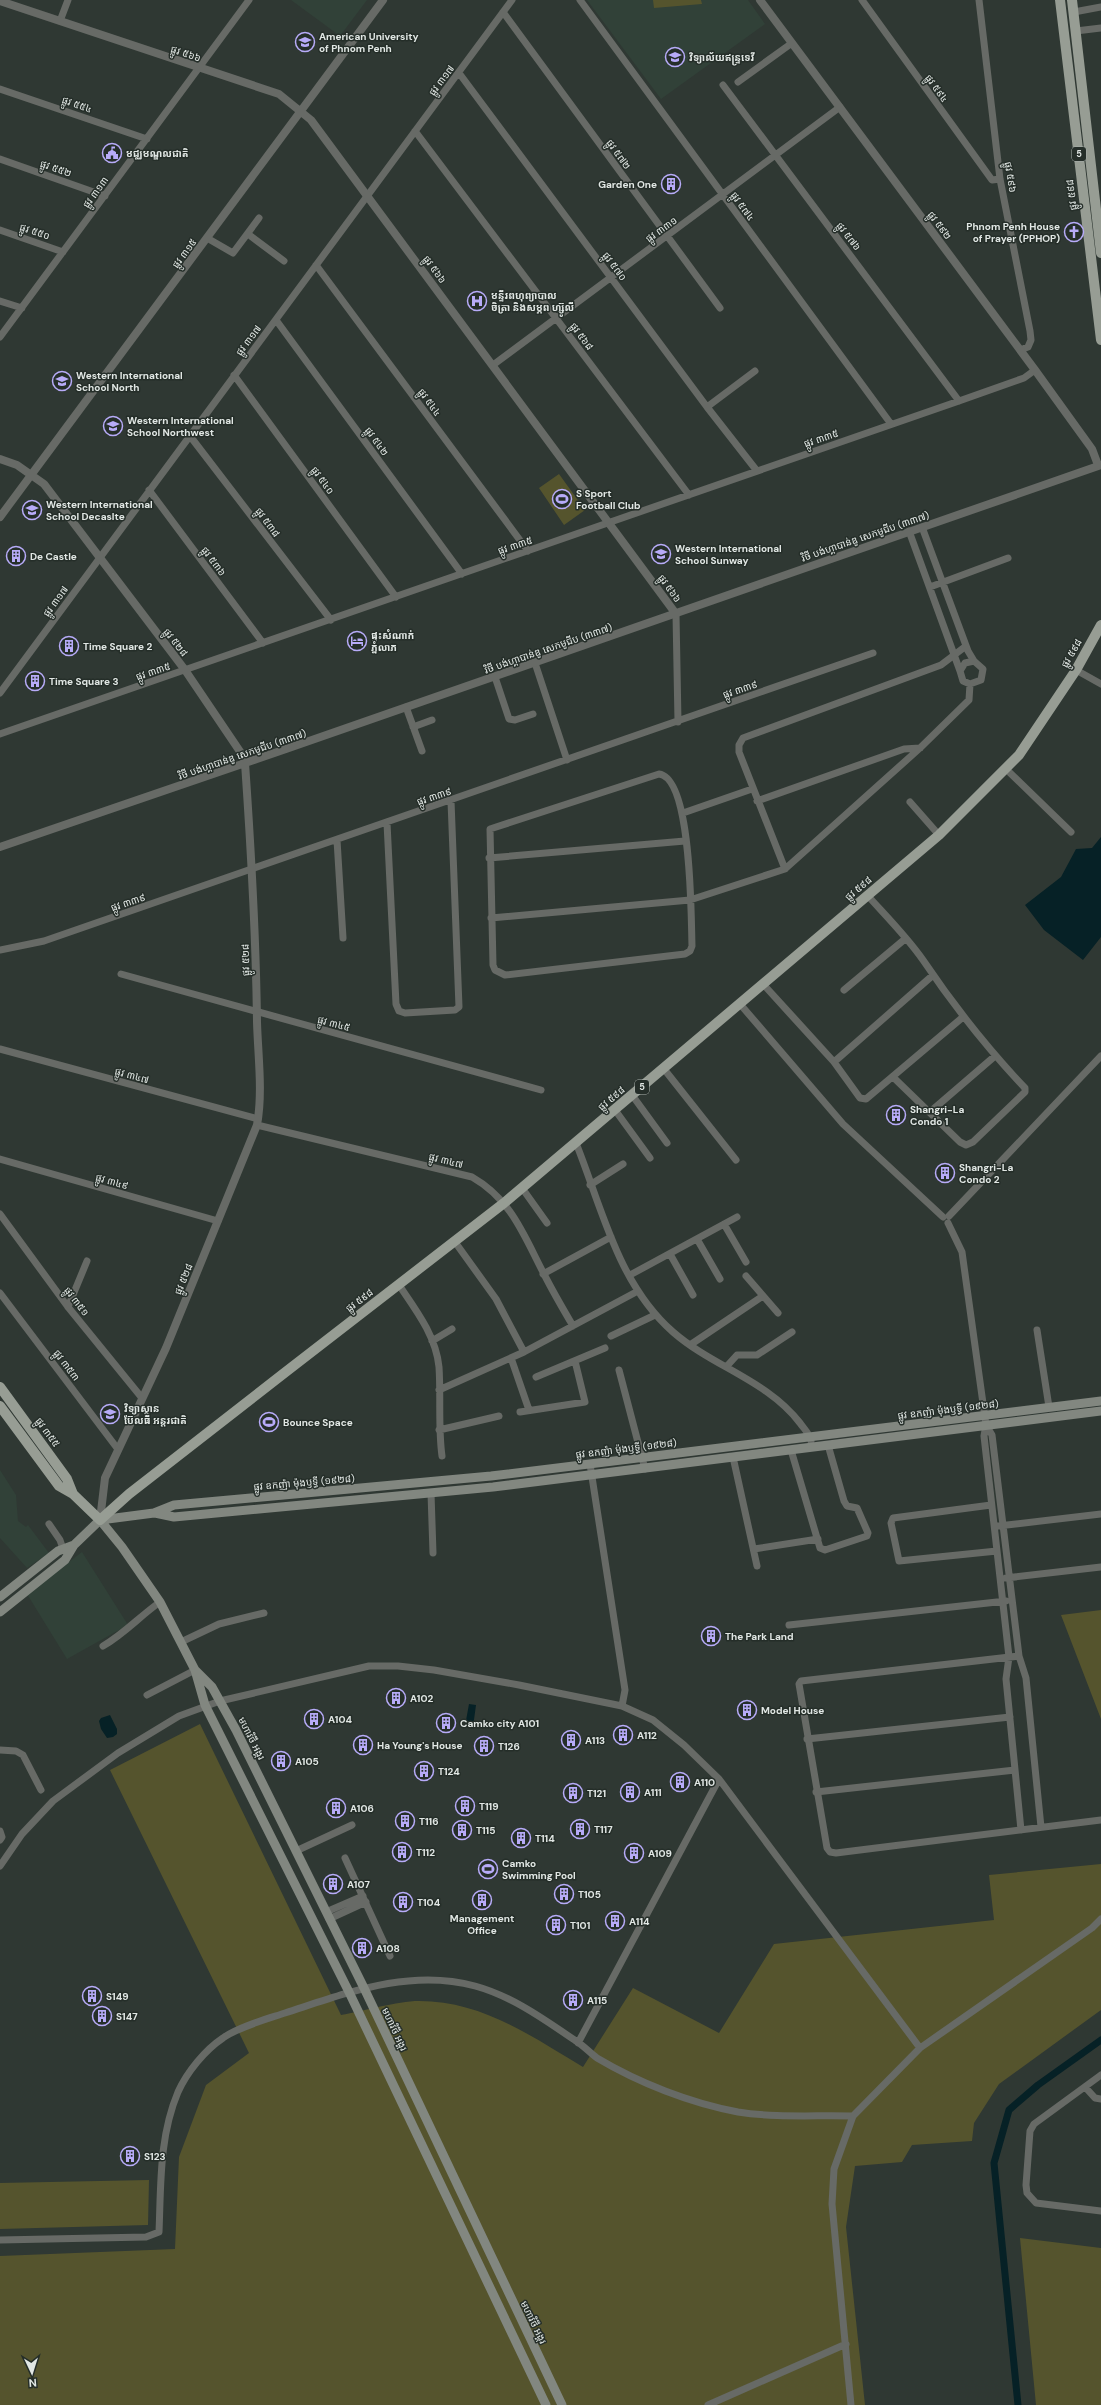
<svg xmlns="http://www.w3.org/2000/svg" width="1101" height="2405" viewBox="0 0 1101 2405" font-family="'DM Sans','Noto Sans Khmer',sans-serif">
<rect width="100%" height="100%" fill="#2f3833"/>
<!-- built -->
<path fill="#314138" d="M291,0H367L340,36Z
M587,0H748L765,24L661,99Z
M0,1470L16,1495L18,1521L26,1527L28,1525L49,1553L27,1568L0,1538Z
M82,1552L128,1625L67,1659L27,1594Z"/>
<!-- green -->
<path fill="#55542d" d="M653,0H701L702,4L654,8Z
M559,474L585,510L564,525L539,488Z
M1101,1610V1719L1061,1615Z
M200,1724L341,2015C364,2011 397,2001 419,2001C482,2001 531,2036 583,2067L633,1988L719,2033L774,1944L994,1920L989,1875L1101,1864V2010L999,2084L974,2123L972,2141L912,2145L902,2162L855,2166L846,2227L865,2405H0V2256L175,2249L179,2157L206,2085L249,2053L110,1770Z
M149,2180L148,2225L0,2229V2183Z
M1020,2238L1101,2248V2405H1036Z"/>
<!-- water -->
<path fill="#062126" d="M1101,837V937L1083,960L1044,930L1025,905L1061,877L1076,849L1092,848Z
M469,1704L476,1705L473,1727L465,1726Z
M110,1715L117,1729V1734L113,1737L107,1738L101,1729L99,1721L101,1718Z"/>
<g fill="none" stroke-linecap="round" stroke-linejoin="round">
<!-- canal -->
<path stroke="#062126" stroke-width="7" d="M1018,2405L994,2163L1009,2110L1038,2085L1101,2040"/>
<!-- minor -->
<path stroke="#676a66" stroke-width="7" d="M580,0L891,424
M862,0L992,180L1000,179
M979,0L1000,179L1030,331L1031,340L1028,347L1020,350
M503,12L720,308
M1074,12L1101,7
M60,21L68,0
M1076,31L1101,28
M459,73L707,407L757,471
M738,82L792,43
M723,85L959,401
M0,89L147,139
M415,131L689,495
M0,159L105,196
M0,230L63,252
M248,234L284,261
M207,238L233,253L259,218
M316,265L528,551
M0,301L22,308
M276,320L462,574
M0,337L249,0
M493,365L840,107
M234,375L396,597
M707,407L755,371
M190,436L331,620
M149,490L263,643
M922,527L968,651L974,661L983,669L981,680L970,684L963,681L960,671L965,663L974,661
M909,531L960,671
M930,587L1008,558
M676,614L678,722
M535,663L567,760
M1076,670L1101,684
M495,677L509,719L515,720L533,714
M0,693L512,0
M406,707L422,751
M413,727L432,720
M0,734L959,401L1024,378L1035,370
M1006,769L1071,832
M659,774C692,778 691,917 692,946L690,951L685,954L505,975L495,970L493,965L490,829Z
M757,801L904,749L920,748
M910,802L939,835
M683,813L752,789
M387,823L396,1004L399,1011L405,1013L455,1010L459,1007L451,801
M337,840L343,938
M489,858L685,841
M785,869L739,752V745L743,738L941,665L966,646
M868,896C886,916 907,937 923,960C954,1006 987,1048 1025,1088V1092L973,1142L966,1145L960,1142L893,1077
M491,918L690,900L785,869L920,748L969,700L970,684
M0,950L44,941L873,653
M121,974L541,1090
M763,984L834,1062L860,1098L866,1099L963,1017
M844,990L905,939
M740,1004L843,1124L943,1217
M0,1049L258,1119
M834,1062L932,976
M664,1069L736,1160
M632,1095L667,1143
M615,1110L650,1158
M930,1112L995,1056
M257,1125L472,1177C512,1200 524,1236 544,1274C553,1292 563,1309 573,1326
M576,1143C602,1208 618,1284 673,1332C713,1367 767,1380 800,1423C804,1429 810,1434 811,1441
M0,1159L218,1221
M590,1185L623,1164
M522,1188L547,1223
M0,1214L68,1307L142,1398
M949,1216L1101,1056
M948,1223L962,1252L986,1425L992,1435L1019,1656L1026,1678L1041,1827
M724,1224L746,1262
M697,1239L720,1279
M455,1242L496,1299L524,1352
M670,1254L693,1295
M543,1274L611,1237
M630,1275L737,1217
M746,1276L778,1313
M399,1285C416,1310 436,1336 439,1367C441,1397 438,1427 442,1456
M0,1293L117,1448
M68,1307L87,1261
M1037,1330L1049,1407
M611,1336L655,1315
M432,1341L452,1329
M690,1345L763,1296
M511,1358L529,1410
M727,1366L737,1355H757L792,1332
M619,1370L645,1469
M536,1377L605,1348
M439,1390L524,1352L638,1291
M520,1412L585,1402L575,1361
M986,1425L984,1436L1009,1657L1006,1679L1021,1830
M439,1430L499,1416
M791,1450L820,1548L825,1550L867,1536L868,1533L857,1508L847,1506L844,1501L828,1445
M733,1457L757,1566
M590,1464L625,1690L622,1706
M431,1493L433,1553
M991,1505L893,1518L891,1523L899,1561L997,1551
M49,1524L60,1540L63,1549
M998,1526L1101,1514
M754,1549L818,1539
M1006,1578L1101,1567
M789,1625L1006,1601
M181,1642L219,1624L264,1613
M103,1646C124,1634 140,1616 160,1602
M1019,1656L801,1681L799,1684L827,1848L830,1852L836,1853L1101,1820
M147,1695L195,1670
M807,1739L1010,1717
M0,1750L16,1751L23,1755L41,1790
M816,1792L1015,1770
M0,1831L2,1837L0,1840
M296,1851L352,1825
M345,1858L390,1956
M0,1866L22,1834L53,1801L118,1753L179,1716L220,1701L369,1666H398L434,1670L519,1685L622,1706L653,1720L684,1745L719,1779L920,2048
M326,1912L363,1896
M329,1919L366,1902
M578,2043L719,1779
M1101,2075L1034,2124L1030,2131L1026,2185L1027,2193L1036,2203L1101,2211
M1085,2087L1095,2098L1101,2099
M0,2240L146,2237L159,2232C161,2185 159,2137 178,2092C187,2072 205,2050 223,2038C238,2027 267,2019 285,2013C347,1993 410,1968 475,1986C512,1996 545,2020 576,2041C584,2046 590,2053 597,2058C639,2083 690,2103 738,2112C775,2118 815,2115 853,2116L920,2048L1092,1928L1101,1919
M708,2405L846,2344
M851,2405L832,2204L834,2169L853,2116"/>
<!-- tertiary -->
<path stroke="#676a66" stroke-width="8" d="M760,0L1035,370L1092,449L1098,465
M0,1L279,94L311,120L676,614
M0,459L17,465L44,484L185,670L241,753L245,763C251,849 256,936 257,1022C258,1056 263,1092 257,1125L166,1348L105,1478L100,1520
M0,517L383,0
M0,847L286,749L1101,465"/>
<!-- secondary -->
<path stroke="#828780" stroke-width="9" d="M155,1513L174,1517L493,1487L1101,1411
M100,1520L154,1513L174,1505L491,1476L1101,1401
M100,1520L122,1547L160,1602L195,1670L205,1705L349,1992L546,2405
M0,1597L58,1551L74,1545
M0,1612L65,1560L74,1545L100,1520
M195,1670L212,1687L236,1730L364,1988L562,2405"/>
<!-- primary -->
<path stroke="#979d94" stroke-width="10" d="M1060,0L1101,340
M1072,0L1101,253
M0,1387L67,1479L73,1494
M0,1406L59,1486L73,1494L100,1520L129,1494L283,1374L504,1203L939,835L1019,755L1076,670L1101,625"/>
</g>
<!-- icons -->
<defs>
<symbol id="university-ring" viewBox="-11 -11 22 22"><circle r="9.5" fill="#252e29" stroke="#b7abf8" stroke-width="1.5"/><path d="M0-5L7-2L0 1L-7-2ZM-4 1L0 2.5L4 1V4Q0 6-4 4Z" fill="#b7abf8"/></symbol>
<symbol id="school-ring" viewBox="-11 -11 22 22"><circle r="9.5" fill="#252e29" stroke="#b7abf8" stroke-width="1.5"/><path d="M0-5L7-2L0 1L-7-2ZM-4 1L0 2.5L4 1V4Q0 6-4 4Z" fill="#b7abf8"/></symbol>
<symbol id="civic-ring" viewBox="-11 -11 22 22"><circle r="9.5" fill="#252e29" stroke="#b7abf8" stroke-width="1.5"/><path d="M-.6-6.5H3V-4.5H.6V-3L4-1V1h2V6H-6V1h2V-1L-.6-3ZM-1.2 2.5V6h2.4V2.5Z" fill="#b7abf8"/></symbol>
<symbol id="building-ring" viewBox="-11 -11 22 22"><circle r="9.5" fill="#252e29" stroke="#b7abf8" stroke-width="1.5"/><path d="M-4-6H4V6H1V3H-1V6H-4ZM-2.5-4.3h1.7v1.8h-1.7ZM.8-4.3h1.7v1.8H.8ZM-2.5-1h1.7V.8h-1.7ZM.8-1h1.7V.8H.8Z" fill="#b7abf8"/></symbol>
<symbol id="church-ring" viewBox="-11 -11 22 22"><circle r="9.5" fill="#252e29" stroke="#b7abf8" stroke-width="1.5"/><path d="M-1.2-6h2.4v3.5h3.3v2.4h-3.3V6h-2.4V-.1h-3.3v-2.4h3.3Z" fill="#b7abf8"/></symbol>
<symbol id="hospital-ring" viewBox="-11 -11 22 22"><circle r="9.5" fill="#252e29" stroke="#b7abf8" stroke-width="1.5"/><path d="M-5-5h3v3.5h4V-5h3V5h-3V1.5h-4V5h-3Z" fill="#b7abf8"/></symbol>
<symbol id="stadium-ring" viewBox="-11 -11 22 22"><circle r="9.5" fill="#252e29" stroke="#b7abf8" stroke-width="1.5"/><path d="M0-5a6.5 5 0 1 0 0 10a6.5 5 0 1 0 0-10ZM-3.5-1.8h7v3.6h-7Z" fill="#b7abf8"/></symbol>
<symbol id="hotel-ring" viewBox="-11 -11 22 22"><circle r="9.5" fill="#252e29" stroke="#b7abf8" stroke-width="1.5"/><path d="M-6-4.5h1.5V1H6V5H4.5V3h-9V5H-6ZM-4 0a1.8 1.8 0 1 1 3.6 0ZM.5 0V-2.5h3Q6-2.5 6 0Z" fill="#b7abf8"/></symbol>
</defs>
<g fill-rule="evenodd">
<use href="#university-ring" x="294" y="31" width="22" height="22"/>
<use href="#school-ring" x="664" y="46" width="22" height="22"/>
<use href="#civic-ring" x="101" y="142" width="22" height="22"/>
<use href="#building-ring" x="660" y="173" width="22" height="22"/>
<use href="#church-ring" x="1063" y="221" width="22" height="22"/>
<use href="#hospital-ring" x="466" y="290" width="22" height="22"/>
<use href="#school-ring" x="51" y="370" width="22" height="22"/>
<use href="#school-ring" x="102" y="415" width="22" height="22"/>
<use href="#stadium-ring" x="551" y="488" width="22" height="22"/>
<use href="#school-ring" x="21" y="499" width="22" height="22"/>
<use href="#school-ring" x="650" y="543" width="22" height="22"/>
<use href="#building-ring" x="5" y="545" width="22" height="22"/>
<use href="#hotel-ring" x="346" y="630" width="22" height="22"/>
<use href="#building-ring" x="58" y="635" width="22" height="22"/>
<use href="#building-ring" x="24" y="670" width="22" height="22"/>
<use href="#building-ring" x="885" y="1104" width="22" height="22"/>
<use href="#building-ring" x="934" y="1162" width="22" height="22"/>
<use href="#school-ring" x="99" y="1403" width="22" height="22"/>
<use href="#stadium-ring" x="258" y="1411" width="22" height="22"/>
<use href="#building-ring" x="700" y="1625" width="22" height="22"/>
<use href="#building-ring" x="385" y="1687" width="22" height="22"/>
<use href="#building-ring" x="736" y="1699" width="22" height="22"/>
<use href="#building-ring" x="303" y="1708" width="22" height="22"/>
<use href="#building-ring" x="435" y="1712" width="22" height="22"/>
<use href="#building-ring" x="612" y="1724" width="22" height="22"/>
<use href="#building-ring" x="560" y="1729" width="22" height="22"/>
<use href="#building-ring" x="352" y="1734" width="22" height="22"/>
<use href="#building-ring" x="473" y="1735" width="22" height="22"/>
<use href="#building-ring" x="270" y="1750" width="22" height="22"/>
<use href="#building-ring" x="413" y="1760" width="22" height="22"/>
<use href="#building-ring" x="669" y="1771" width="22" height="22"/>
<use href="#building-ring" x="619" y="1781" width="22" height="22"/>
<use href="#building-ring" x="562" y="1782" width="22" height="22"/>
<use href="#building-ring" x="454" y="1795" width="22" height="22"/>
<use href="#building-ring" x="325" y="1797" width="22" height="22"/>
<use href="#building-ring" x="394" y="1810" width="22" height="22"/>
<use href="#building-ring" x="569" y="1818" width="22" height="22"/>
<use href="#building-ring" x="451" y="1819" width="22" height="22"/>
<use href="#building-ring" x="510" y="1827" width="22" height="22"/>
<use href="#building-ring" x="391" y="1841" width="22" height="22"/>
<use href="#building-ring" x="623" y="1842" width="22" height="22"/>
<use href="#stadium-ring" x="477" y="1858" width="22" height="22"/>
<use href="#building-ring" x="322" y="1873" width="22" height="22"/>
<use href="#building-ring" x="553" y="1883" width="22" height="22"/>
<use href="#building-ring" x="471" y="1889" width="22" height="22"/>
<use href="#building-ring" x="392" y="1891" width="22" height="22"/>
<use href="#building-ring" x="604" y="1910" width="22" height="22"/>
<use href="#building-ring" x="545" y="1914" width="22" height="22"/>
<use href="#building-ring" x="351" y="1937" width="22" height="22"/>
<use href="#building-ring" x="81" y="1985" width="22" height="22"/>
<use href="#building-ring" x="562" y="1989" width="22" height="22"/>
<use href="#building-ring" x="91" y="2005" width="22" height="22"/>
<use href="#building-ring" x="119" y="2145" width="22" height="22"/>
</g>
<g text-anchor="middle" stroke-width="3" stroke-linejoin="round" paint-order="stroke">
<!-- shield labels -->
<g fill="#252e29" stroke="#a9b0ac" stroke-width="1">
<rect x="1072" y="147" width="14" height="14" rx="3"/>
<rect x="635" y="1080" width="14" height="14" rx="3"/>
</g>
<g font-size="9" font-weight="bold" fill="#e1e7e4">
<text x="1079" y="157">5</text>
<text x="642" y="1090">5</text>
</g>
<!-- poi labels -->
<g font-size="10" font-weight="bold" fill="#e1e7e4" stroke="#252e29" text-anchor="start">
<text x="319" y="40">American University<tspan x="319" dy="12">of Phnom Penh</tspan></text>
<text x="689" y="61">វិទ្យាល័យឥន្រ្ទទេវី</text>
<text x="126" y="157">មជ្ឈមណ្ឌលជាតិ</text>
<text x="657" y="188" text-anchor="end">Garden One</text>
<text x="1060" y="230" text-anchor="end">Phnom Penh House<tspan x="1060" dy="12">of Prayer (PPHOP)</tspan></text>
<text x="491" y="299">មន្ទីរពហុព្យាបាល<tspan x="491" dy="12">ចិត្រា និងសម្ភព ហ្ស៊ូលី</tspan></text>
<text x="76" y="379">Western International<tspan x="76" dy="12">School North</tspan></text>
<text x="127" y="424">Western International<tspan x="127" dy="12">School Northwest</tspan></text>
<text x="576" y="497">S Sport<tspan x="576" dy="12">Football Club</tspan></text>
<text x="46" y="508">Western International<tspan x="46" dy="12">School Decaslte</tspan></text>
<text x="675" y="552">Western International<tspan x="675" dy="12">School Sunway</tspan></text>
<text x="30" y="560">De Castle</text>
<text x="371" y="639">ផ្ទះសំណាក់<tspan x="371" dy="12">ភ្នំលាភ</tspan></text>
<text x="83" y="650">Time Square 2</text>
<text x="49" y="685">Time Square 3</text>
<text x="910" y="1113">Shangri-La<tspan x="910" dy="12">Condo 1</tspan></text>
<text x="959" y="1171">Shangri-La<tspan x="959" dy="12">Condo 2</tspan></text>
<text x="124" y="1412">វិទ្យាស្ថាន<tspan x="124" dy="12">ប៊ែលធី អន្ដរជាតិ</tspan></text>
<text x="283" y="1426">Bounce Space</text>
<text x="725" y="1640">The Park Land</text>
<text x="410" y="1702">A102</text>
<text x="761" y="1714">Model House</text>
<text x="328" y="1723">A104</text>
<text x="460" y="1727">Camko city A101</text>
<text x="637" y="1739">A112</text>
<text x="585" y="1744">A113</text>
<text x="377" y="1749">Ha Young's House</text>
<text x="498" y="1750">T126</text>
<text x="295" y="1765">A105</text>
<text x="438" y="1775">T124</text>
<text x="694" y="1786">A110</text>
<text x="644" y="1796">A111</text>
<text x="587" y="1797">T121</text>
<text x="479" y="1810">T119</text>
<text x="350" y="1812">A106</text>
<text x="419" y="1825">T116</text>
<text x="594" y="1833">T117</text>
<text x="476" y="1834">T115</text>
<text x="535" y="1842">T114</text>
<text x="416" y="1856">T112</text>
<text x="648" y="1857">A109</text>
<text x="502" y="1867">Camko<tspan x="502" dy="12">Swimming Pool</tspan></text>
<text x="347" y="1888">A107</text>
<text x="578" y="1898">T105</text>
<text x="417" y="1906">T104</text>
<text x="482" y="1922" text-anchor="middle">Management<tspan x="482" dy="12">Office</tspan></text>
<text x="629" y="1925">A114</text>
<text x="570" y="1929">T101</text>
<text x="376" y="1952">A108</text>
<text x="106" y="2000">S149</text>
<text x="587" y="2004">A115</text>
<text x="116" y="2020">S147</text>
<text x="144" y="2160">S123</text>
</g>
<!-- street labels -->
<g font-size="10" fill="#e1e7e4" stroke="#252e29">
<text transform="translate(186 53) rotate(18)" y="4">ផ្លូវ ៥៦៦</text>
<text transform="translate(441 80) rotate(-53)" y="4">ផ្លូវ ៣១៧</text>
<text transform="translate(937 88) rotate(54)" y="4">ផ្លូវ ៥៩៤</text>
<text transform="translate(77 104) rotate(19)" y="4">ផ្លូវ ៥៥៤</text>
<text transform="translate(619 154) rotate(54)" y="4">ផ្លូវ ៥៧២</text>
<text transform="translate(56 168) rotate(19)" y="4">ផ្លូវ ៥៥២</text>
<text transform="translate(1011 177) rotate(81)" y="4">ផ្លូវ ៥៩៦</text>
<text transform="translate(95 192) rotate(-54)" y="4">ផ្លូវ ៣១៣</text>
<text transform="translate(1071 195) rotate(-97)" y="4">ផ្លូវ ៥៩៨</text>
<text transform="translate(743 206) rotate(54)" y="4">ផ្លូវ ៥៧៤</text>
<text transform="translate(940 225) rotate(53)" y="4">ផ្លូវ ៥៩២</text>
<text transform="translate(661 229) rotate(-36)" y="4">ផ្លូវ ៣៣១</text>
<text transform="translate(35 231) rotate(18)" y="4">ផ្លូវ ៥៥០</text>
<text transform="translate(849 236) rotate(52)" y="4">ផ្លូវ ៥៧៦</text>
<text transform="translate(184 253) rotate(-54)" y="4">ផ្លូវ ៣១៥</text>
<text transform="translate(615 266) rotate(53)" y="4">ផ្លូវ ៥៧០</text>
<text transform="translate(435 269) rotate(54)" y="4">ផ្លូវ ៥៦៦</text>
<text transform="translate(582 336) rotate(53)" y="4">ផ្លូវ ៥៦៨</text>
<text transform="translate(248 340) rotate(-53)" y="4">ផ្លូវ ៣១៧</text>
<text transform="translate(430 402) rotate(54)" y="4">ផ្លូវ ៥៤៤</text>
<text transform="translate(821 438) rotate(-19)" y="4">ផ្លូវ ៣៣៥</text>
<text transform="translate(377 441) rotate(54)" y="4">ផ្លូវ ៥៤២</text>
<text transform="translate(323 480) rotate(54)" y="4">ផ្លូវ ៥៤០</text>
<text transform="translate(268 522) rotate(53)" y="4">ផ្លូវ ៥៣៨</text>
<text transform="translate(865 536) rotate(-19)" y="4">វិថី បង់ហ្គាបាន់ឌូ សេកមូជីប (៣៣៧)</text>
<text transform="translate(515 545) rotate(-19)" y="4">ផ្លូវ ៣៣៥</text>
<text transform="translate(214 561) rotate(53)" y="4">ផ្លូវ ៥៣៦</text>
<text transform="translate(670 588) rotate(54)" y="4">ផ្លូវ ៥៦៦</text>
<text transform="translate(55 601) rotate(-54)" y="4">ផ្លូវ ៣១៧</text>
<text transform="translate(176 642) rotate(52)" y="4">ផ្លូវ ៥២៨</text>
<text transform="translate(548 648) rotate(-19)" y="4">វិថី បង់ហ្គាបាន់ឌូ សេកមូជីប (៣៣៧)</text>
<text transform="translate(1071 653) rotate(-60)" y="4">ផ្លូវ ៥៩៨</text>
<text transform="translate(153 671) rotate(-19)" y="4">ផ្លូវ ៣៣៥</text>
<text transform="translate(740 689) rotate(-19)" y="4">ផ្លូវ ៣៣៩</text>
<text transform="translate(242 754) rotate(-19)" y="4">វិថី បង់ហ្គាបាន់ឌូ សេកមូជីប (៣៣៧)</text>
<text transform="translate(434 796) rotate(-19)" y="4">ផ្លូវ ៣៣៩</text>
<text transform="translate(858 888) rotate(-40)" y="4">ផ្លូវ ៥៩៨</text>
<text transform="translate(128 902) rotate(-19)" y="4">ផ្លូវ ៣៣៩</text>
<text transform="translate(245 960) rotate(-92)" y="4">ផ្លូវ ៥២៨</text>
<text transform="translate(334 1023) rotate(15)" y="4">ផ្លូវ ៣៤៥</text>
<text transform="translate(132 1075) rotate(15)" y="4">ផ្លូវ ៣៤៧</text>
<text transform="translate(611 1098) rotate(-40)" y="4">ផ្លូវ ៥៩៨</text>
<text transform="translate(446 1160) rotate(14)" y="4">ផ្លូវ ៣៤៧</text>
<text transform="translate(112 1181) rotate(16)" y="4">ផ្លូវ ៣៤៩</text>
<text transform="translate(183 1279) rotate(-68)" y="4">ផ្លូវ ៥២៨</text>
<text transform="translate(359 1300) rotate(-37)" y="4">ផ្លូវ ៥៩៨</text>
<text transform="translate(77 1301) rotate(52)" y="4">ផ្លូវ ៣៥១</text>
<text transform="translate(67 1365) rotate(53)" y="4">ផ្លូវ ៣៥៣</text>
<text transform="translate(948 1409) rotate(-7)" y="4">ផ្លូវ ឧកញ៉ា ម៉ុងឫទ្ធី (១៩២៨)</text>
<text transform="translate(48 1432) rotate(54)" y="4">ផ្លូវ ៣៥៥</text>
<text transform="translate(626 1448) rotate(-7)" y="4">ផ្លូវ ឧកញ៉ា ម៉ុងឫទ្ធី (១៩២៨)</text>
<text transform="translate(304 1482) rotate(-5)" y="4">ផ្លូវ ឧកញ៉ា ម៉ុងឫទ្ធី (១៩២៨)</text>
<text transform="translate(252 1738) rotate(63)" y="4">មហាវិថី អង្គរ</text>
<text transform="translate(395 2029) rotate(65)" y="4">មហាវិថី អង្គរ</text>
<text transform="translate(534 2322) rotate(64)" y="4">មហាវិថី អង្គរ</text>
</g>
</g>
<!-- north arrow -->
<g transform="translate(32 2373) rotate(176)" stroke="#252e29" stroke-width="3" paint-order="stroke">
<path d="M0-3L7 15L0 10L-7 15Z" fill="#e1e7e4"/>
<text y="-6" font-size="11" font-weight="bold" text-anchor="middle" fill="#e1e7e4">N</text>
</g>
</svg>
